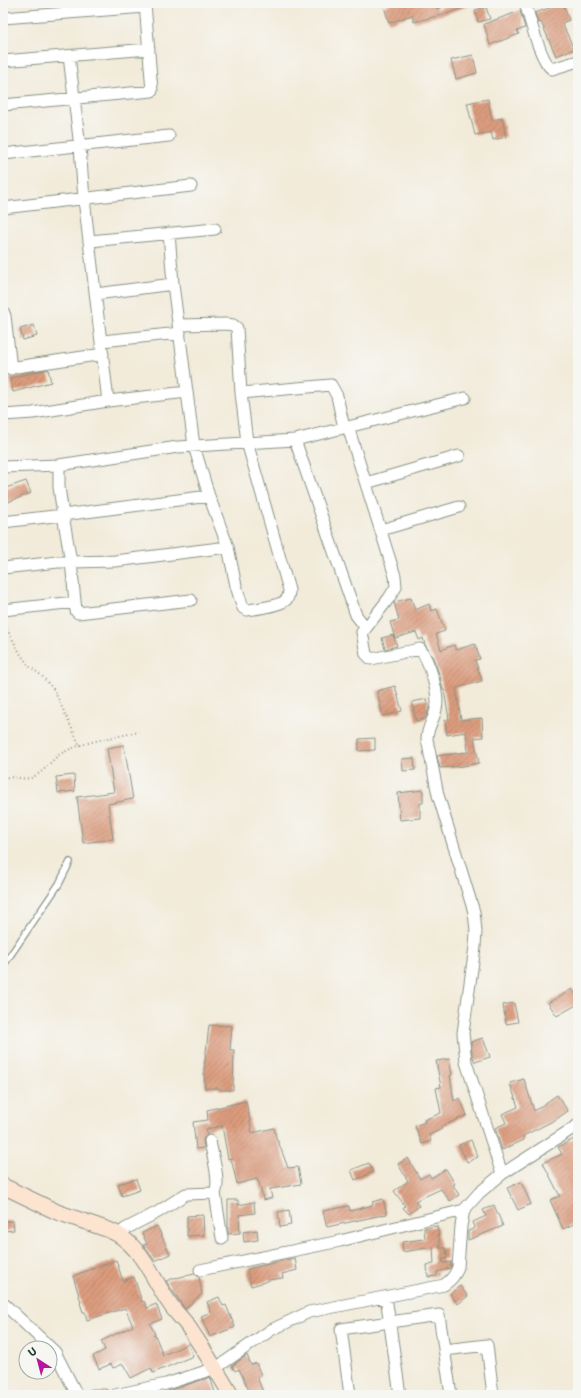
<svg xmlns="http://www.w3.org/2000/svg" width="581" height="1398" viewBox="0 0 581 1398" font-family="'Shantell Sans',sans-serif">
<defs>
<pattern id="building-hatch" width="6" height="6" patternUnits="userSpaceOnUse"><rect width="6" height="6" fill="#dc9b7e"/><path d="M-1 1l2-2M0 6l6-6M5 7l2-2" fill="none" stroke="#b28068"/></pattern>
</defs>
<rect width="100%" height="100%" fill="#f6f6f2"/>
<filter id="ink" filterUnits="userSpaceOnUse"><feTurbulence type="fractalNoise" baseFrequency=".025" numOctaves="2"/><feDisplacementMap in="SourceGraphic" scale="8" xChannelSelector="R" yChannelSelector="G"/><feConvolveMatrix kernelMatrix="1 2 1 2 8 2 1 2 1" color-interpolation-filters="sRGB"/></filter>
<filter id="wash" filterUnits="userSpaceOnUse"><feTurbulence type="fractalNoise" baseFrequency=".012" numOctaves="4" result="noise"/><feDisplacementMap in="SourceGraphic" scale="16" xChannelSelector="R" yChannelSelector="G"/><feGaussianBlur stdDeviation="0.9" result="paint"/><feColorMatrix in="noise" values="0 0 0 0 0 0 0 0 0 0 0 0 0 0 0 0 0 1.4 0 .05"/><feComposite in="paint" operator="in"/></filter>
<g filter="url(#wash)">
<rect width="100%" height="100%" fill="#f2ebda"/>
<g id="blocks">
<!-- building -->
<path fill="url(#building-hatch)" d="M393,3H436L437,9L453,3L474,4L449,13L414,22L412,15L389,23L384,6Z
M563,3L569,20L562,23L574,49L556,56L541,22L538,23L535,13Z
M486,7L490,19L478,22L475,10Z
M520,11L525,28L517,31L519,34L490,45L484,24Z
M473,55L477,73L456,79L451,60Z
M488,99L492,120L502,118L506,137L493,140L491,132L475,135L467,103Z
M34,325L37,336L23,340L20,329Z
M48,369L51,382L13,392L10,378Z
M26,481L31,493L3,504V489Z
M411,598L415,610L429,604L431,611L437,609L445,631L436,634L441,650L454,645L456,650L475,644L480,659L475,660L482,681L456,688L461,720L482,718L483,737L474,738L479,763L463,766L440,768L437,756L468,752L466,732L447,735L445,720L449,719L444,690H443L440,676L433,658L425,645L423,638L419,640L416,632L395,638L390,622L399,620L394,602Z
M393,635L397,646L385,649L382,638Z
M395,686L402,711L383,716L377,691Z
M427,699L429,710L425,719L416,721L412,702Z
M375,738V750L359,751V739Z
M124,745L133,799L108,804L113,839L83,843L77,797L114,792L107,748Z
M414,758L415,770L403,771L402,759Z
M74,775L75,791L58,793L56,777Z
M423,790V803H420V818L400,820L398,793Z
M572,989L578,997V1004L557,1016L548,1003Z
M514,1003L518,1022L506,1024L503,1005Z
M209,1025L232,1026L230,1050H234L233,1090H221L218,1088H205L204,1070Z
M483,1038L490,1057L475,1062L472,1055L471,1042Z
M449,1059L452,1075L450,1076L454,1101L460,1098L467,1115L441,1127L442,1129L429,1135L431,1141L422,1144L415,1126L425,1122L424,1120L441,1113L436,1088L441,1087L436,1061Z
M524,1079L534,1111L557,1095L568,1111L555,1120L523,1136L524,1140L502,1150L495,1128L506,1123L502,1114L518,1107L510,1083Z
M246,1101L252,1133L274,1128L277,1141H278L288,1168L298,1167L301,1184L270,1189L272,1198L263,1200L259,1182H258L257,1179L237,1184L231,1158L228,1159L222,1126L206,1129L207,1135L203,1139L204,1148L196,1149L193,1122L208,1120L207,1110Z
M574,1139L578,1147V1222L563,1229L550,1200L560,1196L543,1163L562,1154L558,1147Z
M471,1140L478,1157L467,1162L459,1145Z
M408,1158L420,1179L429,1174L431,1178L446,1169L455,1184L453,1185L459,1195L450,1201L441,1189L415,1201L419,1206L409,1214L403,1208L405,1206L394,1191L408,1181L398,1164Z
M369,1163L373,1172L355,1180L351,1170Z
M136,1179L140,1190L122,1196L118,1184Z
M521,1182L531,1204L518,1210L507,1188Z
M383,1199L387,1214L327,1227L323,1211L349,1206L350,1211L373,1205L372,1202Z
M228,1200H238V1205L254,1202L255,1213L239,1215L240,1233L228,1234Z
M494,1205L503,1226L468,1240V1231L475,1228L473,1222L486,1216L483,1210Z
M289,1210L291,1225L280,1227L278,1212Z
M203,1215L204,1235L187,1236V1216Z
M3,1221H13L14,1230L4,1231Z
M157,1226L170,1254L155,1261L143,1245L147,1244L142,1233Z
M437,1226L440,1245L439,1246V1248H446L447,1259H442L443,1263L451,1262V1265L450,1268L437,1272V1276L428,1277L427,1265L434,1264L433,1247L403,1252L402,1242L423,1239L425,1238L424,1228Z
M257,1230L258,1240L244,1242L243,1232Z
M295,1258L297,1270L282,1274L283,1278L268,1280V1281L251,1286L247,1269Z
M116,1260L123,1281L134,1277L142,1302L144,1301L147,1308L156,1304L162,1319L150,1324L155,1334L153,1336L155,1335L163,1355L188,1344L193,1356L153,1373L151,1368L131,1378L123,1364L113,1368L111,1364L99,1369L93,1356L105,1350L101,1341L133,1326L125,1308L87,1320L85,1312H83L80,1303L81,1302L73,1276Z
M195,1274L199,1277L202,1294L185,1309L166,1281L174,1278Z
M460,1286L468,1296L458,1304L450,1294Z
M219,1297L223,1306L226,1305L235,1327L210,1337L201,1316L211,1312L207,1302Z
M247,1355L251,1365L256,1363L261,1375L257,1377L264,1395H251L239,1369L235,1371L232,1366Z
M210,1377L216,1395H162V1393Z"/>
</g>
</g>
<g filter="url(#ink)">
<use href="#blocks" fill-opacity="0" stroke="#889487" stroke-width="1"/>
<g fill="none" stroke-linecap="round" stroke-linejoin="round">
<defs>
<path id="lane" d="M3,966L59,884L70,862"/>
<path id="street" d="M525,3C530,18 540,61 552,69L578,61
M3,18L145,7
M69,56L80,147L84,199L108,401
M3,61L149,49
M3,105L152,91L145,3
M3,154L169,136
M3,208L191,186
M169,233L173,284L194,446L209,496L228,547L236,586L243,608L247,610C255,609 281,606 287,599C289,596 289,594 289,590L247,442L241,393L237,328L233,325L227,324L178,325
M90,241L215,229
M96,294L173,284
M3,311L5,316L11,369
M102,341L180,333
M3,369L103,354
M241,393L331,385L337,396L344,428
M3,415L33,413L108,401L187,392
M348,427L395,576L396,587L389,598L366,628
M295,440L356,615L366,628L362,632L366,654L371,659L420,649C429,660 440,695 436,709C434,720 427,727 427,739L438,795L474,912L476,931L475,947L463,1033L466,1062L502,1174
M59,465V487L63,515L209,496
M3,467L59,465L178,447L295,440L465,398
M366,483L459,456
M3,522L63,515L71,562H58L3,568
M381,530L459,507
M191,600L78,613L76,611L71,562L115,561L228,547
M3,610L75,602
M215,1193L222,1238
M121,1235L120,1233L125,1229L158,1212L186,1194L215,1193C221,1182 212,1154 210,1141
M200,1270L340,1241L464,1210
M386,1297L400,1395
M3,1303L55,1352L77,1395
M444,1350L487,1345L493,1395
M93,1395H104
M115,1395L166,1384L216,1368L271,1330L309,1312L444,1285C451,1280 455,1276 458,1267L461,1226L464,1210L479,1193L502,1174L578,1125
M350,1395L341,1329L439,1315L451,1395"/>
<path id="secondary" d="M3,1186L57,1212L109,1230C140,1242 152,1278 170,1304C175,1312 182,1318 187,1325C203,1348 217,1371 231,1395"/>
</defs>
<!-- lane casing -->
<use href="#lane" stroke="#889487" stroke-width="8"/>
<!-- street casing -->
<use href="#street" stroke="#889487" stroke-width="13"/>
<!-- secondary casing -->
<use href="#secondary" stroke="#889487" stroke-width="17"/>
<!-- path -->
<path stroke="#889487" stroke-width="2" stroke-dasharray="1 3" stroke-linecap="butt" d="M3,622L21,655L30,667L42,676L54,690L80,746
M3,778C13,775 24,781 33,777C44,772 50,762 59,755C79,742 115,737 139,732"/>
<!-- lane -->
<use href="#lane" stroke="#fff" stroke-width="5.5"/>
<!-- street -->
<use href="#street" stroke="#fff" stroke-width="11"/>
<!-- secondary -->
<use href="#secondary" stroke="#fde4d1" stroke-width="15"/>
</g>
</g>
<!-- margin -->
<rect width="581" height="1398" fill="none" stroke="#f6f6f2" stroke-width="16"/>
<!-- north arrow -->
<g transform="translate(38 1360) rotate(324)"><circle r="19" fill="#f6f6f2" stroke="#a0aca6"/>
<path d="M0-3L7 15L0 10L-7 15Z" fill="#b5179e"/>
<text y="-6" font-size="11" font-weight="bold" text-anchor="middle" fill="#1f3d34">U</text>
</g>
</svg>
